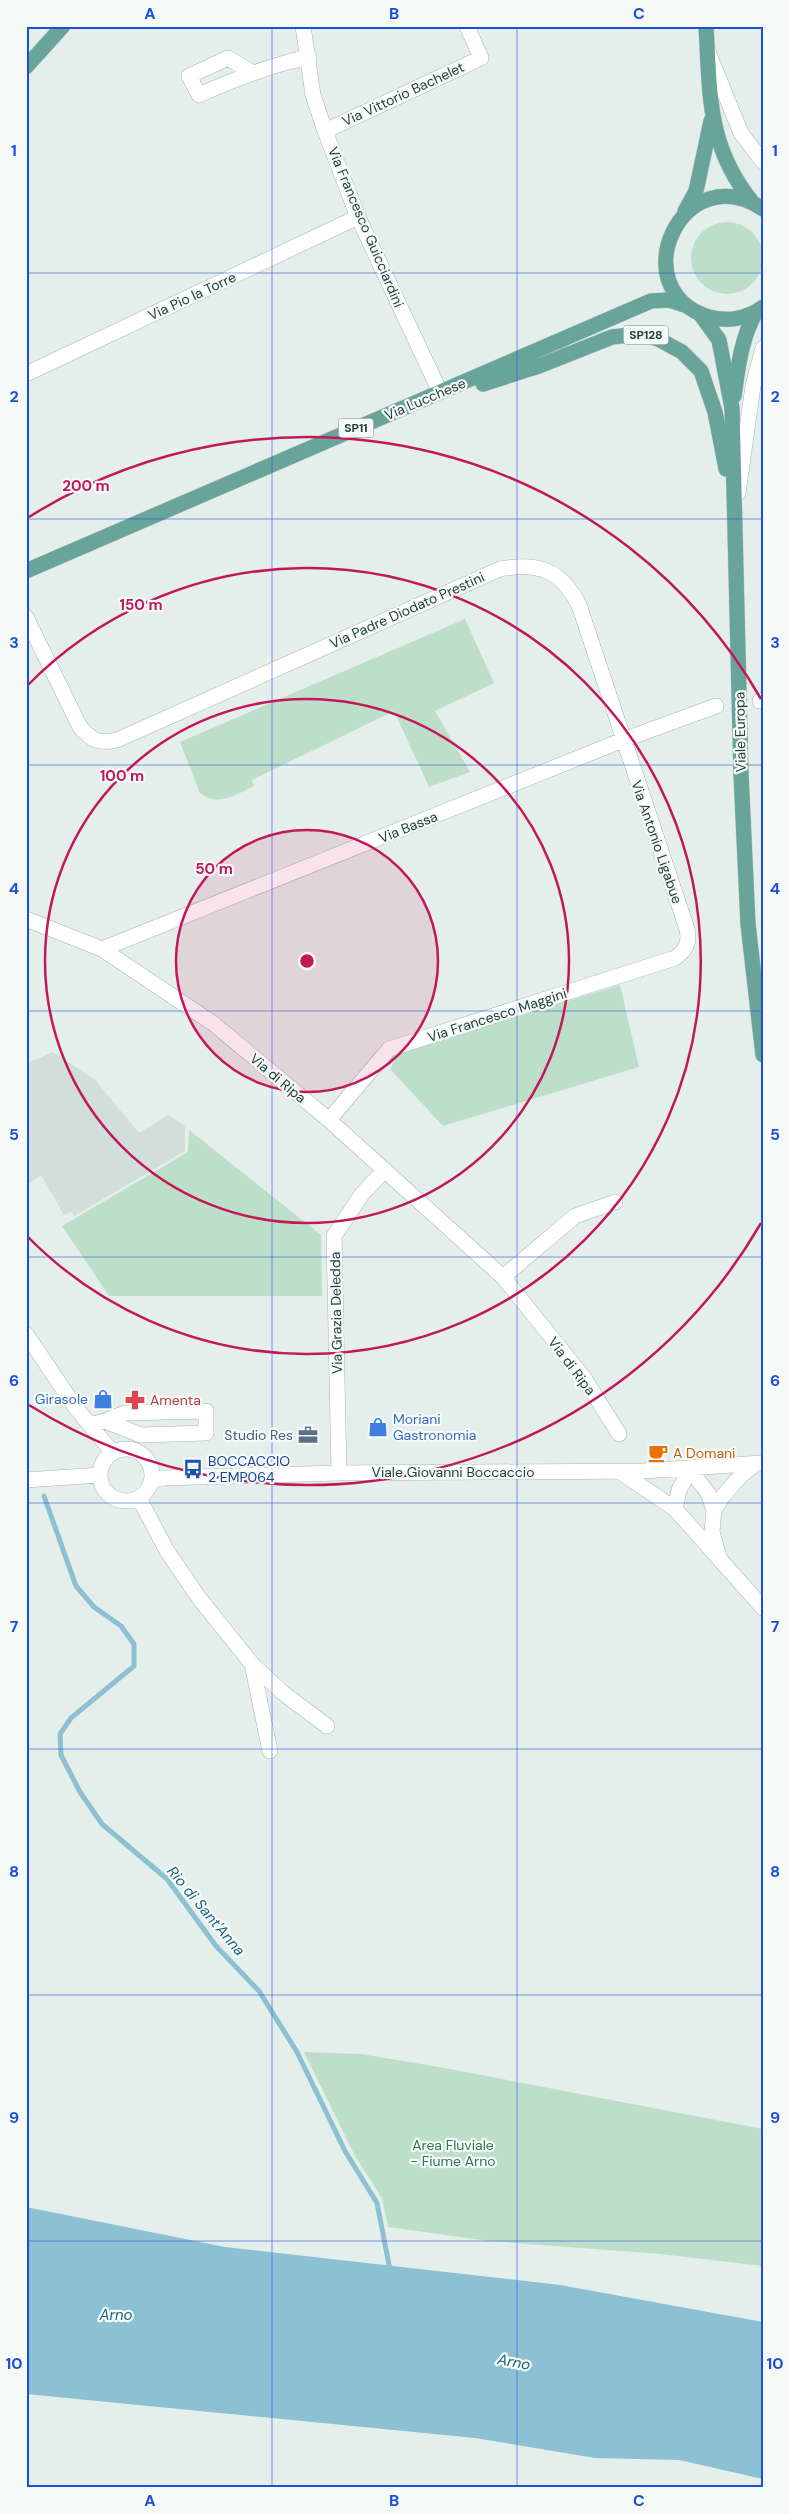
<svg xmlns="http://www.w3.org/2000/svg" width="789" height="2514" viewBox="0 0 789 2514" font-family="'DM Sans',sans-serif">
<rect width="100%" height="100%" fill="#e4eeeb"/>
<!-- built -->
<path fill="#d2deda" d="M53,1052L95,1080L139,1133L168,1115L185,1126V1151L74,1216L71,1211L64,1215L41,1175L30,1183L26,1178V1064Z"/>
<!-- green -->
<path fill="#bddfca" d="M691 258a36 36 0 1 1 72 0a36 36 0 1 1-72 0Z
M465,619L494,683L435,711L470,772L429,787L394,711L252,780L254,786C235,795 218,807 200,793L180,742Z
M620,985L639,1067L443,1126L390,1069L399,1053Z
M189,1130L321,1235L322,1296H109L62,1226L188,1152Z
M304,2052L361,2054L439,2067L763,2129V2266L660,2254L489,2241L388,2227L382,2198L355,2156Z"/>
<!-- water -->
<path fill="#8cc0d3" d="M26,2207L225,2247L560,2285L763,2322V2479L679,2460L595,2458L475,2438L26,2394Z"/>
<g fill="none" stroke-linecap="round" stroke-linejoin="round">
<!-- stream -->
<path stroke="#8cc0d3" stroke-width="5" d="M44,1496L76,1586L94,1607L121,1626L134,1644V1666L71,1718L60,1734L61,1755L80,1792L102,1824L167,1879L216,1946L259,1991L297,2052L345,2151L377,2203L390,2270"/>
<defs>
<path id="street" d="M303,26L313,95L325,131L358,217L440,392
M251,72L228,58L189,76L199,95C235,79 270,65 309,57
M325,131L481,58L467,26
M26,374L358,217
M26,617L80,727C92,741 100,744 117,740L500,569C539,562 561,570 579,605L687,929C690,943 686,950 675,958L389,1049L329,1120
M760,701L763,700
M26,919L102,949L214,1024L329,1120L503,1277L584,1378L619,1434
M102,949L623,740L716,706
M503,1277L575,1216L615,1202
M26,1334L76,1408L113,1453
M90,1425L105,1421L141,1435L206,1433V1411L125,1413L105,1421
M100 1475a26 26 0 1 1 52 0a26 26 0 1 1-52 0Z
M690,1470L708,1493L714,1510L712,1532L719,1557
M619,1471L675,1509L763,1608
M339,1473L334,1236L362,1194L385,1170
M26,1480L100,1475
M152,1480L163,1478L339,1473L642,1471L763,1463
M139,1498L167,1551L199,1598L252,1664L283,1693L327,1726
M675,1509L679,1490L690,1470
M714,1510C725,1491 738,1477 755,1464
M252,1664L270,1751"/>
<path id="secondary" d="M708,52L741,133L763,162
M738,493L753,386L763,348"/>
<path id="primary" d="M706,26C710,95 707,147 753,203
M26,67L63,26
M763,209C682,155 621,290 709,317C727,322 747,319 763,307
M685,211L696,191L711,121
M701,315L719,340L732,408L741,774L748,924L763,1055
M483,384L539,366L612,337L640,334L658,339L682,352L701,371L715,412L726,469
M734,396C738,368 741,338 756,312
M26,571L651,301L669,300L687,306"/>
</defs>
<!-- street casing -->
<use href="#street" stroke="#a6b6b3" stroke-width="16"/>
<!-- secondary casing -->
<use href="#secondary" stroke="#a3bab4" stroke-width="16"/>
<!-- primary casing -->
<use href="#primary" stroke="#c1cac8" stroke-width="16"/>
<!-- street -->
<use href="#street" stroke="#fff" stroke-width="15"/>
<!-- secondary -->
<use href="#secondary" stroke="#fff" stroke-width="15"/>
<!-- primary -->
<use href="#primary" stroke="#69a49b" stroke-width="15"/>
</g>
<!-- grid -->
<path fill="none" stroke="#1d4ed8" stroke-width="1" stroke-opacity="0.55" d="M272,26V2488M517,26V2488M26,273H763M26,519H763M26,765H763M26,1011H763M26,1257H763M26,1503H763M26,1749H763M26,1995H763M26,2241H763"/>
<!-- distance rings -->
<circle cx="307" cy="961" r="131" fill="#c2185b" fill-opacity=".12"/>
<g fill="none" stroke="#c2185b" stroke-width="2.5">
<circle cx="307" cy="961" r="131"/>
<circle cx="307" cy="961" r="262"/>
<path d="M27 686A393 393 0 1 1 27 1236"/>
<path d="M761 1223A524 524 0 0 1 29 1405M29 517A524 524 0 0 1 761 699"/>
</g>
<!-- icons -->
<defs>
<symbol id="shop-bare" viewBox="-9 -9 18 18"><path d="M-5-2.5h2.3a2.7 3.5 0 0 1 5.4 0H5L5.5 6h-11ZM-1.5-2.5h3a1.5 2.3 0 0 0-3 0Z" fill="#3f7fe0" stroke="#f5faf8" stroke-width="2.5" paint-order="stroke"/></symbol>
<symbol id="pharmacy-bare" viewBox="-9 -9 18 18"><path d="M-2-6h4v4h4v4h-4v4h-4v-4h-4v-4h4Z" fill="#e0444e" stroke="#f5faf8" stroke-width="2.5" paint-order="stroke"/></symbol>
<symbol id="office-bare" viewBox="-9 -9 18 18"><path d="M-6-3h4V-5.5h4V-3h4V5H-6ZM-1-4.5V-3h2v-1.5ZM-6 0V1H6V0Z" fill="#5c6f8a" stroke="#f5faf8" stroke-width="2.5" paint-order="stroke"/></symbol>
<symbol id="cafe-bare" viewBox="-9 -9 18 18"><path d="M-5.5-4.5H6V0H3Q3 3.5 0 3.5H-2.5Q-5.5 3.5-5.5 0ZM3-3.2v2h1.7v-2ZM-6 4.5H4V6H-6Z" fill="#e8710a" stroke="#f5faf8" stroke-width="2.5" paint-order="stroke"/></symbol>
<symbol id="bus-bare" viewBox="-9 -9 18 18"><path d="M-5-6H5V4H4V6H2V4H-2V6H-4V4H-5ZM-3.5-4V0h7V-4ZM-3.5 1.2v1.5H-2V1.2ZM2 1.2v1.5H3.5V1.2Z" fill="#1a4fb4" stroke="#f5faf8" stroke-width="2.5" paint-order="stroke"/></symbol>
</defs>
<g fill-rule="evenodd">
<use href="#shop-bare" x="89" y="1385" width="28" height="28"/>
<use href="#pharmacy-bare" x="121" y="1386" width="28" height="28"/>
<use href="#shop-bare" x="364" y="1413" width="28" height="28"/>
<use href="#office-bare" x="294" y="1421" width="28" height="28"/>
<use href="#cafe-bare" x="644" y="1439" width="28" height="28"/>
<use href="#bus-bare" x="179" y="1455" width="28" height="28"/>
</g>
<g text-anchor="middle" stroke-width="4.5" stroke-linejoin="round" paint-order="stroke">
<!-- shield labels -->
<g fill="#f5faf8" stroke="#627874" stroke-width="1">
<rect x="623.5" y="325.5" width="45" height="19" rx="4"/>
<rect x="338.5" y="418.5" width="35" height="19" rx="4"/>
</g>
<g font-size="12" font-weight="bold" fill="#23403c">
<text x="646" y="339">SP128</text>
<text x="356" y="432">SP11</text>
</g>
<!-- street labels -->
<g font-size="14" fill="#23403c" stroke="#f5faf8">
<text transform="translate(403 94) rotate(-25)" y="5">Via Vittorio Bachelet</text>
<text transform="translate(366 227) rotate(67)" y="5">Via Francesco Guicciardini</text>
<text transform="translate(192 296) rotate(-25)" y="5">Via Pio la Torre</text>
<text transform="translate(425 399) rotate(-23)" y="5">Via Lucchese</text>
<text transform="translate(407 610) rotate(-24)" y="5">Via Padre Diodato Prestini</text>
<text transform="translate(740 732) rotate(-91)" y="5">Viale Europa</text>
<text transform="translate(408 827) rotate(-22)" y="5">Via Bassa</text>
<text transform="translate(657 842) rotate(71)" y="5">Via Antonio Ligabue</text>
<text transform="translate(497 1015) rotate(-18)" y="5">Via Francesco Maggini</text>
<text transform="translate(278 1078) rotate(40)" y="5">Via di Ripa</text>
<text transform="translate(336 1313) rotate(-91)" y="5">Via Grazia Deledda</text>
<text transform="translate(572 1366) rotate(53)" y="5">Via di Ripa</text>
<text x="453" y="1477">Viale Giovanni Boccaccio</text>
</g>
<!-- shop labels -->
<g font-size="14" fill="#366cbe" stroke="#f5faf8" text-anchor="end">
<text x="88" y="1404">Girasole</text>
<text x="393" y="1424" text-anchor="start">Moriani<tspan x="393" dy="16">Gastronomia</tspan></text>
</g>
<!-- health labels -->
<g font-size="14" fill="#be3a42" stroke="#f5faf8" text-anchor="start">
<text x="150" y="1405">Amenta</text>
</g>
<!-- service labels -->
<g font-size="14" fill="#4e5e75" stroke="#f5faf8" text-anchor="end">
<text x="293" y="1440">Studio Res</text>
</g>
<!-- food labels -->
<g font-size="14" fill="#c56008" stroke="#f5faf8" text-anchor="start">
<text x="673" y="1458">A Domani</text>
</g>
<!-- transit labels -->
<g font-size="14" fill="#164399" stroke="#f5faf8" text-anchor="start">
<text x="208" y="1466">BOCCACCIO<tspan x="208" dy="16">2 EMP064</tspan></text>
</g>
<!-- park labels -->
<g font-size="14" fill="#2d7852" stroke="#f5faf8">
<text x="453" y="2150">Area Fluviale<tspan x="453" dy="16">- Fiume Arno</tspan></text>
</g>
<!-- water labels -->
<g font-size="15" font-style="italic" fill="#1c627d" stroke="#f5faf8">
<text transform="translate(206 1911) rotate(50)" y="5">Rio di Sant'Anna</text>
<text x="116" y="2320">Arno</text>
<text transform="translate(514 2362) rotate(11)" y="5">Arno</text>
</g>
</g>
<circle cx="307" cy="961" r="8" fill="#c2185b" stroke="#f5faf8" stroke-width="2.5"/>
<g font-size="15" text-anchor="middle" font-weight="bold" fill="#c2185b" stroke="#f5faf8" stroke-width="4.5" stroke-linejoin="round" paint-order="stroke">
<text x="86" y="491">200 m</text>
<text x="141" y="610">150 m</text>
<text x="122" y="781">100 m</text>
<text x="214" y="874">50 m</text>
</g>
<!-- border -->
<rect width="789" height="2514" fill="none" stroke="#f5faf8" stroke-width="55"/>
<rect x="28" y="28" width="734" height="2458" fill="none" stroke="#1d4ed8" stroke-width="2"/>
<g font-size="16" text-anchor="middle" font-weight="bold" fill="#1d4ed8">
<text x="150" y="19">A</text>
<text x="394" y="19">B</text>
<text x="639" y="19">C</text>
<text x="14" y="156">1</text>
<text x="775" y="156">1</text>
<text x="14" y="402">2</text>
<text x="775" y="402">2</text>
<text x="14" y="648">3</text>
<text x="775" y="648">3</text>
<text x="14" y="894">4</text>
<text x="775" y="894">4</text>
<text x="14" y="1140">5</text>
<text x="775" y="1140">5</text>
<text x="14" y="1386">6</text>
<text x="775" y="1386">6</text>
<text x="14" y="1632">7</text>
<text x="775" y="1632">7</text>
<text x="14" y="1877">8</text>
<text x="775" y="1877">8</text>
<text x="14" y="2123">9</text>
<text x="775" y="2123">9</text>
<text x="14" y="2369">10</text>
<text x="775" y="2369">10</text>
<text x="150" y="2506">A</text>
<text x="394" y="2506">B</text>
<text x="639" y="2506">C</text>
</g>
</svg>
